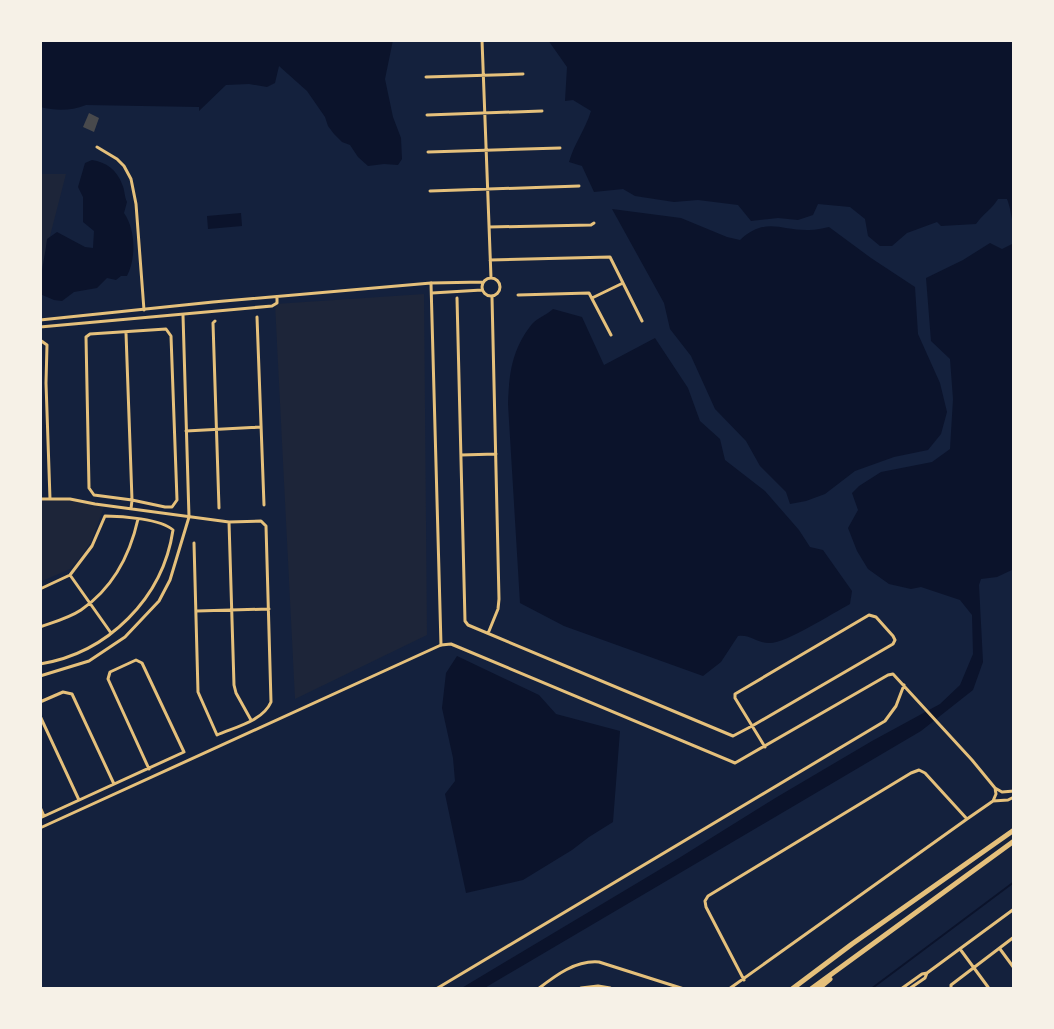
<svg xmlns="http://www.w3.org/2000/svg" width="1054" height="1029" viewBox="0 0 1054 1029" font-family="Roboto,sans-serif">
<rect width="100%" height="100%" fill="#14213d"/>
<!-- green -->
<path fill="#1d2539" d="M40,174H66L40,275Z
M424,294L427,635L295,699L275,304Z
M73,500L104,507L91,542L79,559L70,569L40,582V501Z"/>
<!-- water -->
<path fill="#0b132b" d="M40,40H393L385,79L393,117L401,138L402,159L398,165L384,164L368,166L358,157L350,145L342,142L334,134L328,126L325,117L307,91L279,66L275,83L267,87L249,84L226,85L199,111V107L86,105C70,111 57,111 40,107Z
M548,40H1014V227C1011,217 1011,209 1007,199H998C992,209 983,214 976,224L941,226L937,222L907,233L892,246H880L868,236L865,219L850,207L818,204L813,215L798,220L778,218L751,221L738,205L698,200L674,202L635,196L623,189L594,192L582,166L569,162C574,144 585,130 591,111L573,100L565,101L567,67Z
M92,160C106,162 117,170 122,184C125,190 124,196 127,202L124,213C136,230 136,259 127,276H121L116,280L107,278L97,288L74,292L62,301L54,300L40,294C40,275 45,257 47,239L57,232L85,247L93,248L94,231L83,222V197L78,187L85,163Z
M612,209L681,218L727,237L740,240C766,216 781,231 809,230C816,230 823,228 829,227L871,258L915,287L918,334L940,383L947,412L941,434L928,450L894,457L855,471L825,494L806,501L790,504L786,492L760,466L746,441L715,409L691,356L670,329L664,303Z
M241,213L242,226L208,229L207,216Z
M990,243L1002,249L1014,243V569L997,577L981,579L979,585L983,662L973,690L921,731L483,989H460L679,858L777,797L872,741L940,704L960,685L973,654L972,615L960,600L921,587L911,589L889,584L868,569L857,551L848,528L858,510L852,493L859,486L881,472L932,462L950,449L953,399L950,359L931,341L926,278L963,260Z
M553,309L582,317L604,365L655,338L688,388L700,421L720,439L725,460L765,491L799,530L810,547L823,550L852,591L850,604C833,613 785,644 769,643C757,643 750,634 738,636L721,662L703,676L564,626L520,603L508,404C509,373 512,349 532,324C537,318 547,315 553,309Z
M457,656L539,695L556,714L620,731L613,822L589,837L572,850L523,880L466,893L445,794L455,781L453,758L442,708L446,673Z"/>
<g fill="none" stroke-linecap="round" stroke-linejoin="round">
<!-- stream -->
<path stroke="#0b132b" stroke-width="2" d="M871,989L1014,882"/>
</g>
<!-- building -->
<path fill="#48494c" d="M89,113L99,118L94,132L83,127Z"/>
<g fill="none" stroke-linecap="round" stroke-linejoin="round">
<!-- minor -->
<path stroke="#e5c07b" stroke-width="3" d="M482,40L491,278
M426,77L523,74
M427,115L542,111
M97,147L117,159L124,166L131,179L136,204L144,310
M428,152L560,148
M430,191L579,186
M489,227L591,225L594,223
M490,260L610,257L642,321
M482 287a9 9 0 1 1 18 0a9 9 0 1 1-18 0Z
M431,283L483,282
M432,293L482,290
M518,295L589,293L611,335
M457,298L465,621L468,625L733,736L752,726L893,644L895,640L893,636L876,617L869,615L735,694V698L765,747
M592,298L623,283
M257,317L264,505
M215,321L213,323L219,508
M166,329L171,336L177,500L172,507H165L132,500L94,495L89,488L86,337L90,334Z
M126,333L132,500L131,509
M40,340L47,345L46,383L50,499
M186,431L261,427
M461,455L496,454
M40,499H70L95,504L229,522L261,521L266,526L271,702C263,721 235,727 217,735L198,692L194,543
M229,522L234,685L236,693L251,720
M70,575L111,633
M40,589L70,575L92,546L105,516C122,516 161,519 173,530C163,598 108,653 40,664
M197,611L269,609
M40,627C54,622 69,618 81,610C113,588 130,555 138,519
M489,631L498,609L499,599L492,297
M441,645L451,644L735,763L888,675L893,674L972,760L995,788L996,794L993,801
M40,702L63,692L72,694L114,784
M40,716L79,800
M995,788L1002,792L1014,791
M40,807L44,816
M40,818L184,752L142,663L136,660L110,672L108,679L149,769
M960,949L988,987
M1000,949L1014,968
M744,980L706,907L705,901L708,896L911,773L919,770L925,773L967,819
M436,989L885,721L896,706L904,685
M538,989C556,975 576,960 599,962L684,989
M729,989L967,819L993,801L1008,800L1014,797
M901,989L922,974L927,973L1014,909
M909,989L925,978L927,973
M951,989V985L1014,937"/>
<!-- tertiary -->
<path stroke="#e5c07b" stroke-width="3" d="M40,320L213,302L431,283L441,645L40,828
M40,327L272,306L277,303V297
M40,676L89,661L125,637L159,601L170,580L189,517L183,315"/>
<!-- motorway -->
<path stroke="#e5c07b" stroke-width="5" d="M581,989L598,987L610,989
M792,989L852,944L1014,830
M811,989L1014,841
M818,989L830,979"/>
</g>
<!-- border -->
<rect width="1054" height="1029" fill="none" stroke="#f6f1e7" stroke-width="84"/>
</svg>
